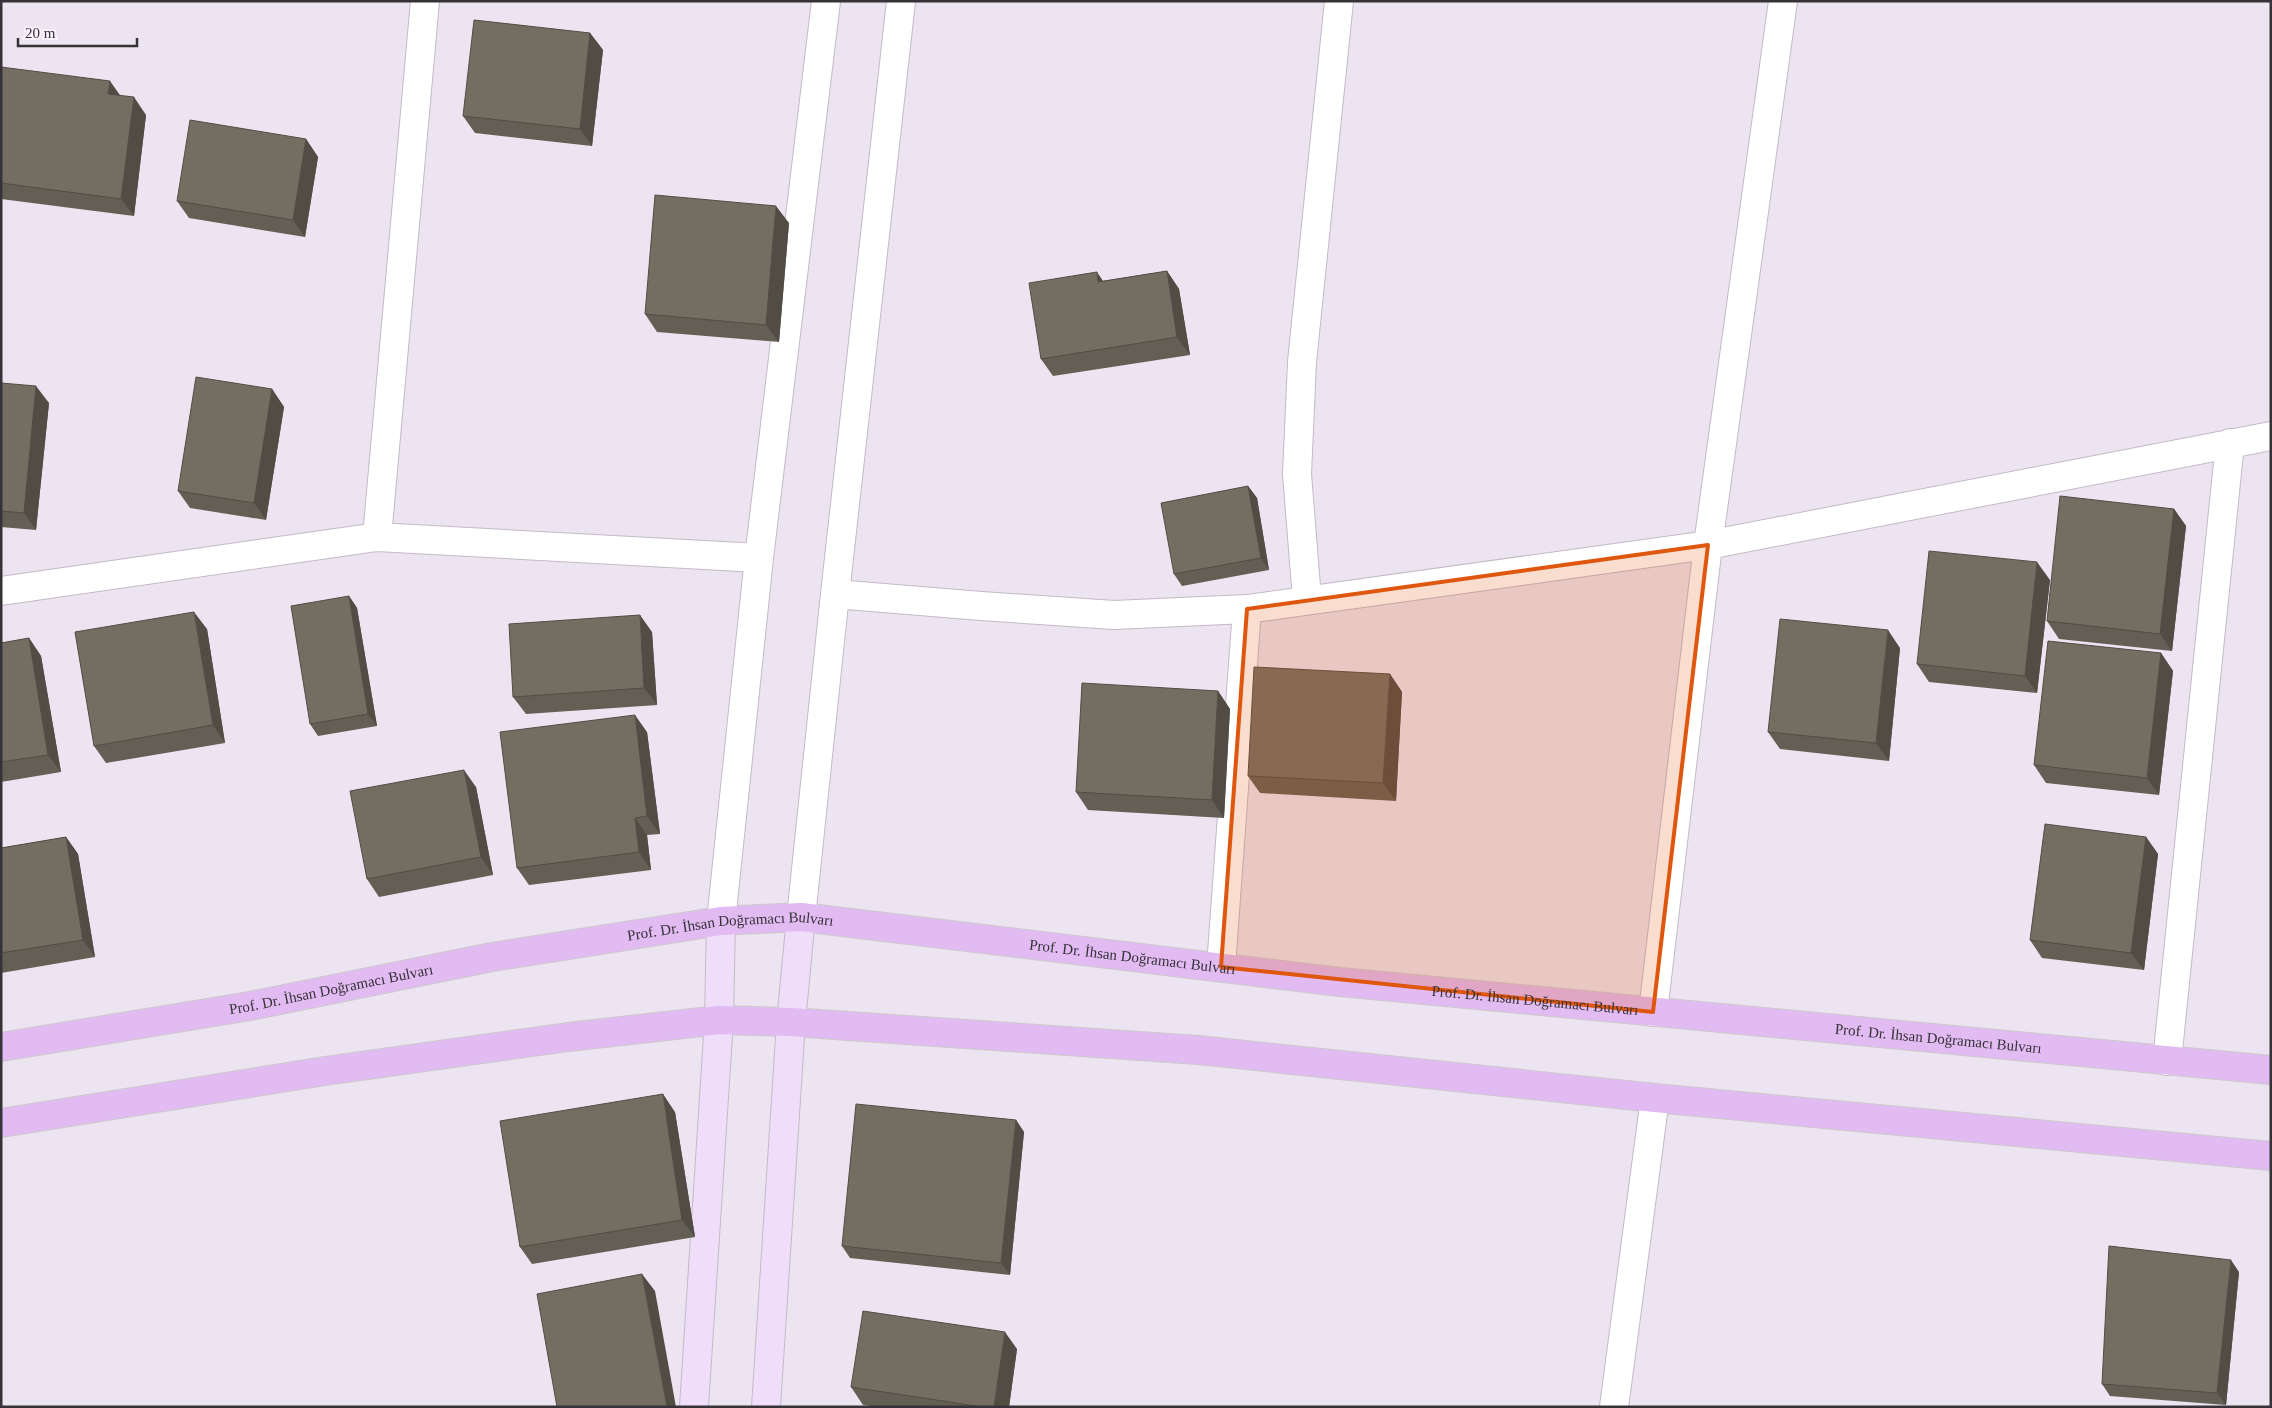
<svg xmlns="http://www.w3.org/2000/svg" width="2272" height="1408" viewBox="0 0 2272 1408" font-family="Georgia,serif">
<rect width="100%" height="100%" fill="#ece4f1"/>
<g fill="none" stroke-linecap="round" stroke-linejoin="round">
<defs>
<path id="street" d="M377,537L425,1
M1,591L377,537L759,558
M835,594L981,606L1114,615L1247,609L1708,545L2271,436
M1307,599L1297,474L1302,362L1339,1
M801,917L835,594L901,1
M721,921L759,558L826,1
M1221,967L1247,609
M1653,1012L1708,545L1783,1
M2167,1061L2230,443
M1614,1407L1655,1098"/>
<path id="secondary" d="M694,1407L719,1020L721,921
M766,1407L791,1022L801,917"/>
<g id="primary">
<path id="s1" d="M1,1047L250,1006L492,957L721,921L801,917L1340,982L2271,1070"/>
<path d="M1,1123L325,1071L568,1037L719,1020L791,1022L1198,1050L1655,1098L2271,1156"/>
</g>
</defs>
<!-- street casing -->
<use href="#street" stroke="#c3bac7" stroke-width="30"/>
<!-- secondary casing -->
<use href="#secondary" stroke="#c3bac7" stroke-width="30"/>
<!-- primary casing -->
<use href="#primary" stroke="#cbcacb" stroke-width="30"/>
<!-- street -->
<use href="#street" stroke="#fff" stroke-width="28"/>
<!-- secondary -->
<use href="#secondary" stroke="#f0ddf9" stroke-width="28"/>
<!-- primary -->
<use href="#primary" stroke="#e2bbf3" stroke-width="28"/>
</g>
<!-- wall -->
<path fill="#645f54" d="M590,33L603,50L592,146L475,133L463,116Z
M1,67L120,96L146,115L134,216L1,199Z
M306,139L318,157L305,237L189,218L177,201Z
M789,223L779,342L657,332L645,314Z
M1167,271L1179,289L1190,355L1053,376L1041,359L1103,281Z
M1,383L49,403L36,530L1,527Z
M272,389L284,407L266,520L190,508L178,491Z
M1248,486L1257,498L1269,570L1182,586L1174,574Z
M2174,509L2186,526L2172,651L2059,639L2047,621Z
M2050,580L2037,693L1929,682L1917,664Z
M349,596L357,608L377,726L318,736L310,724Z
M207,629L225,743L106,763L94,746Z
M652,632L657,705L526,714L513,697Z
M29,638L41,656L61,772L1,782V643Z
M1900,648L1889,761L1780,749L1768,732Z
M2161,653L2173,671L2159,795L2046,783L2034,765Z
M1390,674L1402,692L1396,801L1260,793L1248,776Z
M1218,691L1230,709L1224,818L1088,810L1076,792Z
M647,732L660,834L647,835L651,870L529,885L517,868Z
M476,787L493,875L379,897L367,879Z
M66,837L78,854L95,957L1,973V848Z
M2146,837L2158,854L2144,970L2042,958L2030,940Z
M675,1112L695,1237L532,1264L520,1247Z
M1016,1120L1024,1132L1010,1275L850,1258L842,1246Z
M2239,1272L2226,1405L2110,1396L2102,1384Z
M1017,1349L1009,1407H877L863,1405L851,1387Z"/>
<!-- shaded-wall -->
<path fill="#514d45" d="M590,33L603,50L592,146L580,129Z
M110,81L122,98L108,94Z
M134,97L146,115L134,216L121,199Z
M306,139L318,157L305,237L293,220Z
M776,206L789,223L779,342L766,325Z
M1167,271L1179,289L1190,355L1177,337Z
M1097,272L1109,290L1098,282Z
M36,386L49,403L36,530L24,513Z
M272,389L284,407L266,520L254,503Z
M1248,486L1257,498L1269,570L1261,558Z
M2174,509L2186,526L2172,651L2160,634Z
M2037,562L2050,580L2037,693L2025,676Z
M349,596L357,608L377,726L368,714Z
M194,612L207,629L225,743L213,725Z
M640,615L652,632L657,705L644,688Z
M1888,630L1900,648L1889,761L1876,743Z
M29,638L41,656L61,772L48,755Z
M2161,653L2173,671L2159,795L2147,778Z
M1390,674L1402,692L1396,801L1383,783Z
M1218,691L1230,709L1224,818L1212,800Z
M635,715L647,732L660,834L647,816Z
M464,770L476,787L493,875L481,857Z
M635,818L647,835L651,870L639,852Z
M66,837L78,854L95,957L83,940Z
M2146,837L2158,854L2144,970L2131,953Z
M663,1094L675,1112L695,1237L682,1220Z
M1016,1120L1024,1132L1010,1275L1001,1263Z
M2231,1260L2239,1272L2226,1405L2217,1393Z
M642,1274L655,1291L676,1407H667Z
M1005,1332L1017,1349L1009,1407H994Z"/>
<!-- building -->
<path fill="#746e62" stroke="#514d45" d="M474,20L590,33L580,129L463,116Z
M1,67L110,81L108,94L134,97L121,199L1,183Z
M190,120L306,139L293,220L177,201Z
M655,195L776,206L766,325L645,314Z
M1167,271L1177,337L1041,359L1029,283L1097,272L1098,282Z
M196,377L272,389L254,503L178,491Z
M1,383L36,386L24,513L1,511Z
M1248,486L1261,558L1174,574L1161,503Z
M2060,496L2174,509L2160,634L2047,621Z
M1929,551L2037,562L2025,676L1917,664Z
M349,596L368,714L310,724L291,606Z
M194,612L213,725L94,746L75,632Z
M640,615L644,688L513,697L509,624Z
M1780,619L1888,630L1876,743L1768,732Z
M29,638L48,755L1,762V643Z
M2048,641L2161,653L2147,778L2034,765Z
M1254,667L1390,674L1383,783L1248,776Z
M1082,683L1218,691L1212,800L1076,792Z
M635,715L647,816L635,818L639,852L517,868L500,732Z
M464,770L481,857L367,879L350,791Z
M2045,824L2146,837L2131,953L2030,940Z
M66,837L83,940L1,953V848Z
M663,1094L682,1220L520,1247L500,1121Z
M856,1104L1016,1120L1001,1263L842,1246Z
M2109,1246L2231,1260L2217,1393L2102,1384Z
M642,1274L667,1407H557L537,1294Z
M863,1311L1005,1332L994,1407H982L851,1387Z"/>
<!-- marked area -->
<path fill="#df570e" fill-opacity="0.2" stroke="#df570e" stroke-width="4" stroke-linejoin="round" d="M1708,545L1653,1012L1221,967L1247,609Z"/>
<g text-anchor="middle" stroke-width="5" stroke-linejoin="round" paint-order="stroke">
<!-- street labels -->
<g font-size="15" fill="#363338" stroke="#faf1fe">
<text dy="5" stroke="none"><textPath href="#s1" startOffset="740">Prof. Dr. İhsan Doğramacı Bulvarı</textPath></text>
<text dy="5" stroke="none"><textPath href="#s1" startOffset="1145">Prof. Dr. İhsan Doğramacı Bulvarı</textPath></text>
<text dy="5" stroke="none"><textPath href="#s1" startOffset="335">Prof. Dr. İhsan Doğramacı Bulvarı</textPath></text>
<text dy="5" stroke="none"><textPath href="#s1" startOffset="1550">Prof. Dr. İhsan Doğramacı Bulvarı</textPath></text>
<text dy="5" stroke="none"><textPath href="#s1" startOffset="1955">Prof. Dr. İhsan Doğramacı Bulvarı</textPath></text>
</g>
</g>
<!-- border -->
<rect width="2272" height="1408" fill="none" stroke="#363338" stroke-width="5"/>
<!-- scale -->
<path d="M18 38v8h119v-8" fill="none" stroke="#363338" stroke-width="2.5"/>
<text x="25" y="38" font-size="15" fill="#363338" stroke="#faf1fe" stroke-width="4" paint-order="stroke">20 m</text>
</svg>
